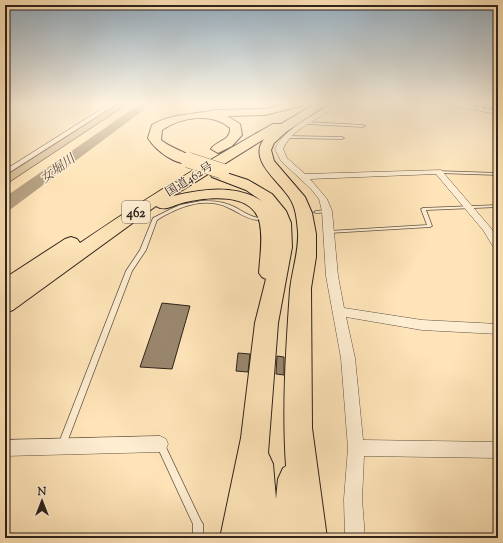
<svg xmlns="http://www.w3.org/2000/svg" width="503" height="543" viewBox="0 0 503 543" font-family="'Sorts Mill Goudy','Noto Serif JP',serif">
<rect width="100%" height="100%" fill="#fee4b8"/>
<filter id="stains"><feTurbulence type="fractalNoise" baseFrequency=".005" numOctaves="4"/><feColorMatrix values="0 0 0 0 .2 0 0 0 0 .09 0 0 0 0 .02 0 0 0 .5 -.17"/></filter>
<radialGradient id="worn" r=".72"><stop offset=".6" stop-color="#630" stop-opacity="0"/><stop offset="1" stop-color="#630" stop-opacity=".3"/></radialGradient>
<!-- green -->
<path fill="#dbc39e" stroke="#84735e" d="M119,103H129L5,185V176Z"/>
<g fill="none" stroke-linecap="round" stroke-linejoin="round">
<!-- river -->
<path fill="#b7a283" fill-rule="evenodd" d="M141,103H153L11,209L5,210V197Z"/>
</g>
<!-- building -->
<path fill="#9a876e" stroke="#2e231d" d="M162,303L190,306L172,369L140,367Z
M238,353L250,354L248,372L236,371Z
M277,356L284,357V375L276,374Z"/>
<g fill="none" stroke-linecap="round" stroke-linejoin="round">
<defs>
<path id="lane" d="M307,122L363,125L365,126L363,127L308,124H307Z
M287,136L342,137L344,138L342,139L288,138L286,137Z
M437,171L498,173V175L438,173H437Z
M201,201C211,201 220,201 230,205C240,209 247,216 259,218V219L257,220C246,219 238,212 229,208C205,196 178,207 157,220L146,250L132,271L66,445L65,448L62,449L59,448L58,445L126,271L140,250L153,218L171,209L180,205Z
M498,205V207L426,210L432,226L430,227L329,233L327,232L329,231L427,225L421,209L423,208Z
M327,210L329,211V212L316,213L314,212L316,211Z
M160,440L163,441L201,521L203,524V538H193V524L156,444L157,441Z"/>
<path id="street" d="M111,103H118L5,175V170Z
M333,103H340C322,119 293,126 283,149L287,158L305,174L441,170L490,227L498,238V249L494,248L483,230L436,174L310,179L327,199L332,211L338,276L344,308L422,320L498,324V334L422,330L346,317L355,358L363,440L498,442V458L364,456L362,499L365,538H345L344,499L348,448L341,358L326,276L322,211L319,199L311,189L281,161L275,149C286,127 313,116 333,103Z
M438,103H453L498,110V114Z
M160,436L166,439L168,444L166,449L160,452L5,456V440Z"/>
<path id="primary" d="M484,103H498V108L486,105Z"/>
<path id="highway" d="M288,103H306L305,105L265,115L227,116L240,124L242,135L232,146L218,153L211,149C217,140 231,141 230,128C212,112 181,117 162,130L161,140C170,148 190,153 195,160L193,163C177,167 156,151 148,138L152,125C172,113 194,115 215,110L265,109Z
M316,103H329L286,132L274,143L271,150L274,161L305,197L312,213L316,234V257L311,288L312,428L327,538H220L241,438L255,323L266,279L262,277L259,273C260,257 263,240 260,224C254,191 206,197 182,203C174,205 164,212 156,206L13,310L5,313V278L65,239L71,237L77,239L80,243C143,200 207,161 273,124H281ZM264,139C248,160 278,180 289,197C296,207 297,220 298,232C299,252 292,270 290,290C286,348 282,408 286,466L283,468L278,479L276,499L273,464L268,453L278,323L292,247L291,223L286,211L272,194L248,180L217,170L212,171L210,174L212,177L246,190L262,201C235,184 202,189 173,196Z"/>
</defs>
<!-- lane casing -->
<use href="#lane" stroke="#625344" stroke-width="1.5"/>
<!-- street casing -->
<use href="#street" stroke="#625344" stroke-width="1"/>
<!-- primary casing -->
<use href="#primary" stroke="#2e231d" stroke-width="2"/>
<!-- highway casing -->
<use href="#highway" stroke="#2e231d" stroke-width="2"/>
<!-- lane -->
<use href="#lane" fill="#feedd1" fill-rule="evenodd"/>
<!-- street -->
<use href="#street" fill="#feedd1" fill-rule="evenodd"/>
<!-- primary -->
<use href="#primary" fill="#fee4b8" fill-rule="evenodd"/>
<!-- highway -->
<use href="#highway" fill="#fee4b8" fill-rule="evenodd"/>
<!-- rail -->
<path stroke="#2e231d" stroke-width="2" stroke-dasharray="4 4" stroke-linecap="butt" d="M458,103L498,110"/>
<defs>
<path id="highway-bridge" d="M188,160L222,171"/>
</defs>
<!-- highway-bridge casing -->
<use href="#highway-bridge" stroke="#2e231d" stroke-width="16" stroke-linecap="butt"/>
<!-- highway-bridge -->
<use href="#highway-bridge" stroke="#fee4b8" stroke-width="15"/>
</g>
<!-- sky -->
<linearGradient id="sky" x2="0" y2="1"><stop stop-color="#94adc0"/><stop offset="0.58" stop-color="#fff3df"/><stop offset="1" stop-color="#fff3df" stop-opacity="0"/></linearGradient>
<rect width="503" height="179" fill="url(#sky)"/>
<g text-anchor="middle" stroke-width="3" stroke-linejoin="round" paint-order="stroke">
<!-- far-street labels -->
<g font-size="12" fill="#2e231d" stroke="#feedd1">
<text transform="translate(189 179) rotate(-32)" y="4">国道462号</text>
</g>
<!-- far-water labels -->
<g font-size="13" font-style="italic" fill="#5e4f41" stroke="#feedd1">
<text transform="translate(57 168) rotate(-36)" y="5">女堀川</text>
</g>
<!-- shield labels -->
<rect fill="#feedd1" stroke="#6c6053" stroke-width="1" x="122" y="201" width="28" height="22" rx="3"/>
<g font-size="13" font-weight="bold" fill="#2e231d">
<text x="136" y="217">462</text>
</g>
</g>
<!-- margin -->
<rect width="503" height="543" fill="none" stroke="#fee4b8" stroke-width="20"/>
<rect x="6" y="6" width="491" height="531" fill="none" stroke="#2e231d" stroke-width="2"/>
<rect x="10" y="10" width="483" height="523" fill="none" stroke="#2e231d"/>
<!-- north arrow -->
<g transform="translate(42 501)" stroke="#feedd1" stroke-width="3" paint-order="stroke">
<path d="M0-3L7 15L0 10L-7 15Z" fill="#2e231d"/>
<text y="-6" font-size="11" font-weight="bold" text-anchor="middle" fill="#2e231d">N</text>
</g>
<rect width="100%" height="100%" filter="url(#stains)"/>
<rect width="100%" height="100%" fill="url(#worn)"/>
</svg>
